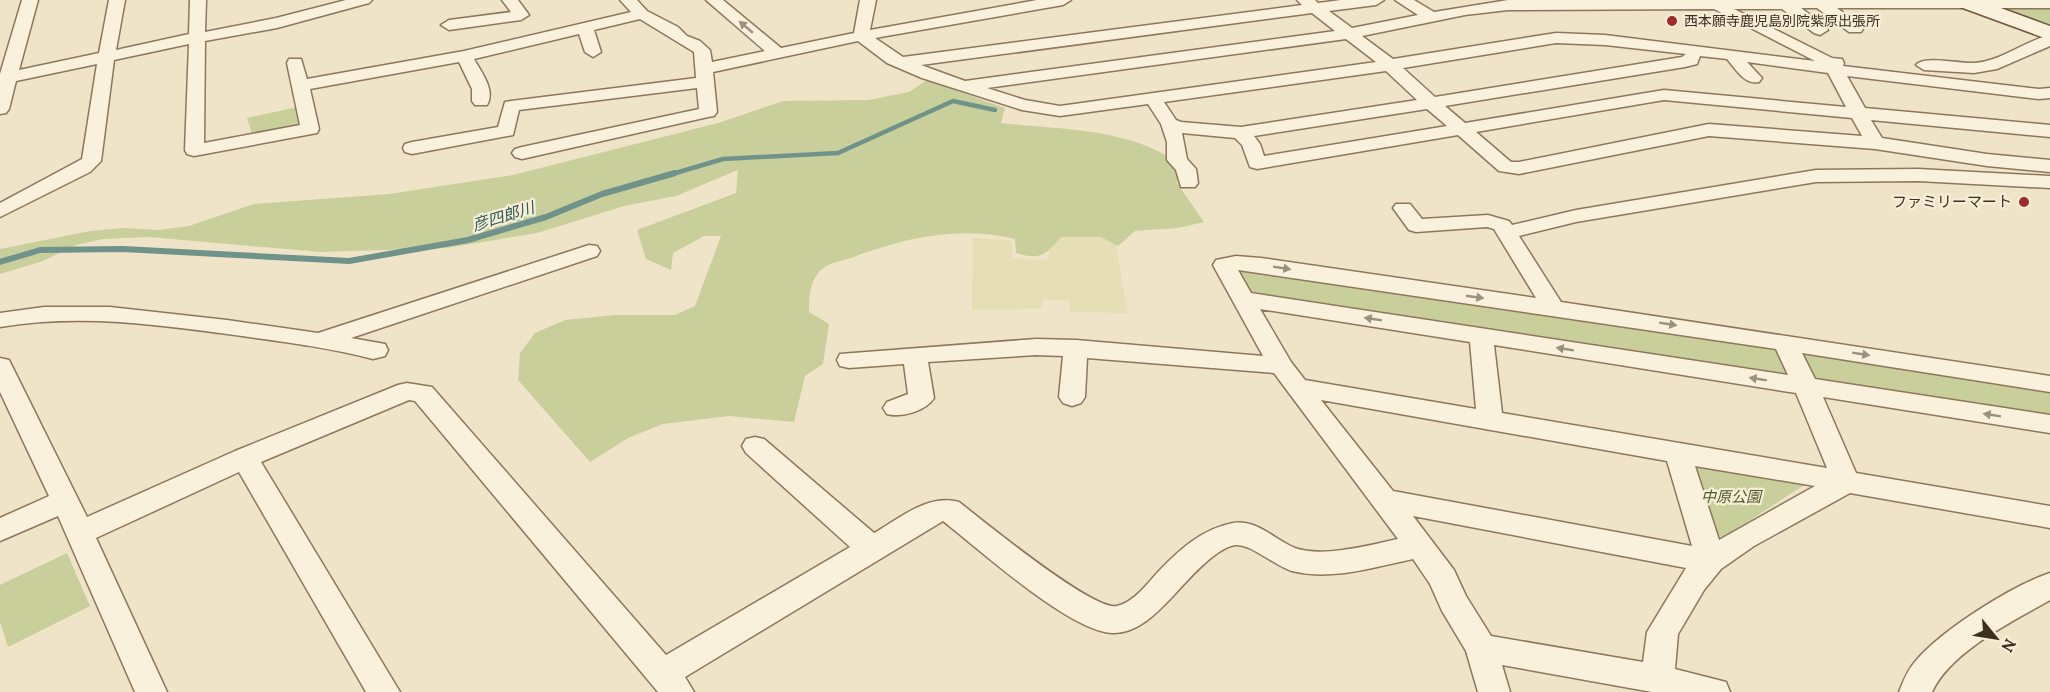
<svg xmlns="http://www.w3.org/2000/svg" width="2050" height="692" viewBox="0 0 2050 692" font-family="Lora,'Noto Sans JP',serif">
<rect width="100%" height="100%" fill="#f0e4c8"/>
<!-- farmland -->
<path fill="#e6deb5" d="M1055,227L1114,235L1128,313L1070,312V301L1043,299L1041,309L972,310L973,238L1006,240L1012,243V258L1047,261Z"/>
<!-- green -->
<path fill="#c9cf9b" d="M2050,7V28L1993,8Z
M927,80L1005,108L1001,123C1059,130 1127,127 1178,163L1177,183L1204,222L1178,228L1135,231L1118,246L1101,237H1061C1045,256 1040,260 1016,253L1015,239C957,226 910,237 856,256C847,260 834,261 825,267C810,277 809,295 809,312L829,324L823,364L805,376L794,422L729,416L663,424L628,438L590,462L518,380L520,353L535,333L565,320L615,315H675L695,306L721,236H704L673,253L671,270L646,259L637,230L736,193L738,170L676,196L624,206L537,233L447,248L320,252L149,237L103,239L76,245L43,261L0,274V249L90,231L125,228L158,230L189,226L254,204L389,194L513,175L718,123L783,101L868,100L909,92Z
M302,106L308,122L252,134L247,118Z
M1244,269L2050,388V417L1249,293L1238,276Z
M1696,462L1806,484L1724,537L1712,535L1690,469Z
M67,553L90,606L8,647L0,622V585Z"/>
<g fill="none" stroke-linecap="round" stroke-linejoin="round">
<!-- stream-far1 -->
<path stroke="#6f938a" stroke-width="4.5" d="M669,175L723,159L838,153L953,101L995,110"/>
<!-- stream -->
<path stroke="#6f938a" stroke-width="6" d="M0,262L40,250L123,249L349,261L468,240L546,217L602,194L675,173"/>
<defs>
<path id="street" d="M22,0H38L19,70L99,53L109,0H125L116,50L189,34L190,0H206L205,32L276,18L346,0H372L369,3L277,28L205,41L204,143L300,125L287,63L289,59H301L307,79L464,51L631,12L620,0H637L647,11L678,27L687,36L700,41L710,50L712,62L765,51L706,0H723L781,48L854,33L860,0H876L870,30L1037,0H1071L1063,5L875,38L903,57L1302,5L1297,0H1315L1318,3L1341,0H1384L1376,5L1329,11L1352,28L1418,15L1395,0H1414L1434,12L1508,0H2050V8H1837L1861,26L1863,29L1861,32H1849L1817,8H1801L1826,27L1828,30L1820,35L1814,33L1782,9H1734L1832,58L1842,59L1844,63L1843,66L2039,89L2050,88V98L2039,99L1847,76L1865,108L2050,125V137L1871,120L1882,138L1987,154L2050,160V172L1987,166L1875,149L1709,136L1519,174L1499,171L1458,135L1257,169L1250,167L1242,145L1235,138L1182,133L1187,159L1196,169L1198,183L1195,187H1181L1176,170L1167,160V142L1161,124L1148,104L1060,116L1022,110L922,78L887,63L858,41L713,72L717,112L714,116L708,117L522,159L515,157L512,153L515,149L522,147L699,109L697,88L519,110L513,135L412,154L405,152L403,148L405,144L412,142L498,127L505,102L511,101L696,78L694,52L640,19L594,30L601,52L593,57L585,52L579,34L474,59C481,72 496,90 487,105H475L472,101V89L459,62L310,89L319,129L317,133L194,156L187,154L185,150L189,44L114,60L101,161L90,172L0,217V203L82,159L97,64L16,81L9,109L6,113L0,114V74ZM1714,9L1815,61L1605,35L1556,33L1393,59L1362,36L1465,15L1508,10ZM1312,13L1335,31L965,81L921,65ZM1346,39L1376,62L1060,106L1025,100L987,88ZM1556,43L1605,45L1686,54L1682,57L1435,97L1403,68ZM1700,56L1727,59C1736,69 1744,85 1759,82L1762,78L1747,62L1828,73L1846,107L1664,90L1465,123L1445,106L1685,67L1697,64ZM1386,71L1417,100L1241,127L1181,122L1176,120L1164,102ZM1664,100L1852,118L1862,136L1709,124L1519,162H1511L1476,132ZM1427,109L1447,126L1264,156L1260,144L1254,136Z
M502,0H518L529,15L521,20L449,30L441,25L449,20L511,12Z
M2050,35V46L1997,69L1974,73L1924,70L1916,65C1924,55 1961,64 1975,63C2001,61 2025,41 2050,35Z
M1918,169L2050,176V188L1918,181L1816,182L1576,222L1519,236L1561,302L2050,376V392L1802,353L1815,379L2050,415V433L1823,397L1856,473L2050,506V528L1850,493L1754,546L1721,569L1704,590L1678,634L1675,669L1726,682L1730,692H1652L1502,665L1510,692H1478L1466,651L1442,611L1430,584L1413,559C1374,567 1332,581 1292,571C1275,566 1250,543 1235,545C1215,548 1187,581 1173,596C1157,613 1137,634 1112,633C1069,631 979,549 943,521L685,677L694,692H658L415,401L409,400L261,462L400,692H366L239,472L96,538L167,692H135L58,516L0,541V518L49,496L0,392V358L9,360L12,366L87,517L235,451L398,385L407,383L432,387L666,655L850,547L746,453L742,446L746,439L755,437L764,439L874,533C899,519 928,493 959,502C982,520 1094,612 1117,606C1134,602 1147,584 1158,572C1179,550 1202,529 1233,523C1257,519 1275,540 1295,548C1323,558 1370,545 1398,539L1274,373L1087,358L1085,397L1081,403L1072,406L1063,403L1059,397L1063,356L1036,355L928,362L934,398C926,411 901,418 887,414L883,408L887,402L908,394L904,364L849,368L840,366L837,360L840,354L1036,339L1076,340L1263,356L1213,265L1216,260L1236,256L1261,258L1536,298L1494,229L1487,227L1416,232L1409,230L1393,208L1396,204H1410L1422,219L1488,215L1509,221L1512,225L1576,210L1816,170ZM1238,270L1776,349L1788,375L1251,293ZM1260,309L1470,342L1476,409L1305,380L1291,362ZM1494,345L1796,393L1827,468L1502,413ZM1321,400L1667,461L1692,546L1393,491ZM1695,466L1815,486L1719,540ZM1413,516L1686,568L1647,632L1643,662L1491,636L1466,596L1454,570Z
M589,245L597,246L600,251L597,256L351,338L385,344L388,350L385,356L373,359C331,348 286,342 242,336C162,325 80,313 0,327V313L44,307H110L227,320L318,333Z
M2050,573V600C2012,622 1951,651 1932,692H1899C1903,682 1907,671 1914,663C1940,631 2011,586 2050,573Z"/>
<path id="secondary" d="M1949,0H1979L2050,26V40L1952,4Z"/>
</defs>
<!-- street casing -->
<use href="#street" stroke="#8d765c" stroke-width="3"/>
<!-- secondary casing -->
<use href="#secondary" stroke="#6f573f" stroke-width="3"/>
<!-- street -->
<use href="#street" fill="#faf1dc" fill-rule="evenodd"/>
<!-- secondary -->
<use href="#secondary" fill="#faf1dc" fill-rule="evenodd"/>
</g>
<!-- one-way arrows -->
<defs><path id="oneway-solid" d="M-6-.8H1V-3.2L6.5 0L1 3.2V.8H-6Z" transform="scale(1.5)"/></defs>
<g fill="#9c907e">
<use href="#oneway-solid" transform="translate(746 27) rotate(-140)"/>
<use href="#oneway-solid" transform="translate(1282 268) rotate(9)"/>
<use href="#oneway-solid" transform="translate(1475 297) rotate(8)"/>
<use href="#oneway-solid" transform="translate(1373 319) rotate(-171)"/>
<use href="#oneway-solid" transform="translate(1668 324) rotate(9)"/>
<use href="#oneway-solid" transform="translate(1565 349) rotate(-171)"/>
<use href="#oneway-solid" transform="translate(1861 354) rotate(9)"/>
<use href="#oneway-solid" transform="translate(1758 379) rotate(-171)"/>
<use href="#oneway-solid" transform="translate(1992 415) rotate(-171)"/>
</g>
<!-- markers -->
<g fill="#9e2a2b" stroke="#f7eed8" stroke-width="2">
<circle cx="1672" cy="21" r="6"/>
<circle cx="2024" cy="202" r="6"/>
</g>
<g text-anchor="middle" stroke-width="4.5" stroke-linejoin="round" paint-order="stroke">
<!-- far-poi labels -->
<g font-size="14" fill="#3d2e20" stroke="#f7eed8" text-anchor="start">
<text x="1684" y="26">西本願寺鹿児島別院紫原出張所</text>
</g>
<!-- poi labels -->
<g font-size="15" fill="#3d2e20" stroke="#f7eed8" text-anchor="end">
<text x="2012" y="207">ファミリーマート</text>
</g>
<!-- park labels -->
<g font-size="15" font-style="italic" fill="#4d5a26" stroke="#f7eed8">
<text x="1731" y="502">中原公園</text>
</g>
<!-- water labels -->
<g font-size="16" font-style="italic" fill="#2f5d5a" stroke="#f7eed8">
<text transform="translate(503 216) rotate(-17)" y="6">彦四郎川</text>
</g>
</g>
<!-- north arrow -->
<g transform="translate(1996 638) rotate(120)" stroke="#f7eed8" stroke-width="4.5" paint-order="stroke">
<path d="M0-4.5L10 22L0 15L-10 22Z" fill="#3d2e20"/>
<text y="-9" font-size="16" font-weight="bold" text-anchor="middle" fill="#3d2e20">N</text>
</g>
</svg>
